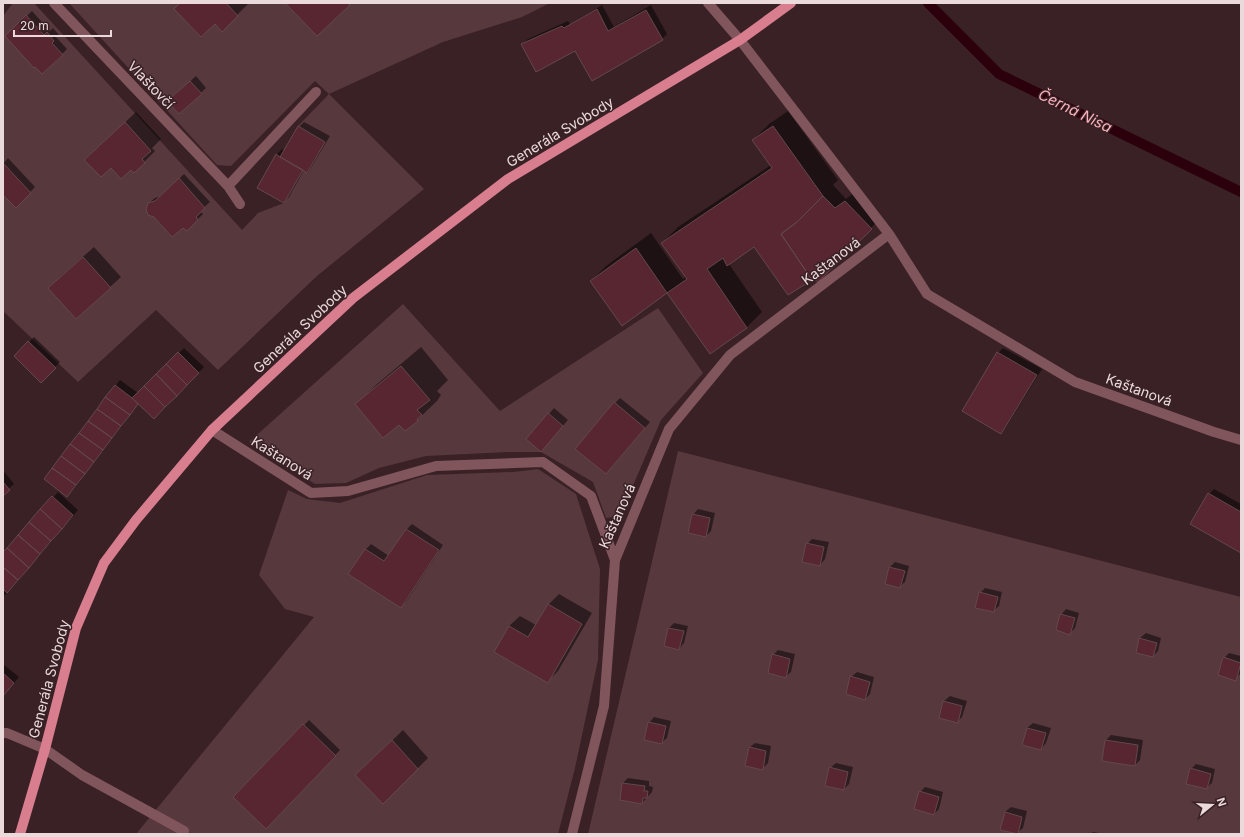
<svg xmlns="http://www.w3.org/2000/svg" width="1244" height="837" viewBox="0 0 1244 837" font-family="Inter,sans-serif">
<rect width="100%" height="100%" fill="#392125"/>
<!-- green -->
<path fill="#57383d" d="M13,3H34L242,230L258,213L284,203L303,170L308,173L325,142L298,126L329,94L315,81L231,166L217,165L69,3H550L522,17L443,42L329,94L424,189L317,276L218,370L156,310L78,382L3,311V16Z
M403,304L500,411L658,308L703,373L661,420L620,516L606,518L593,482L541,452H508L426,456L379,468L346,483L315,484L249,442Z
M678,451L1241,597V834H588Z
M538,469L576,494L600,569L598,660L575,768L558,834H136L314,617L285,609L259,575L288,490L307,499L340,503L427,475L513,472Z"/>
<!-- shadow -->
<path fill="#0007" d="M181,3H247L248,4L222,30L215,23Z
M602,5L614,27L651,5L667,34L662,39L576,50L522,44L528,39L568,21L570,24Z
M32,11L50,31L53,28L59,35L56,37L67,49L62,54L6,36Z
M196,76L206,88L179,113L174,96Z
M788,111L838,180L833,185L846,199L856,191L882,217L818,280L754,246L729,264L762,312L746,328L710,352L668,292L622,324L591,281L606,266L651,233L683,279L686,277L662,243L678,227L771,165L753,140L769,124Z
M136,112L161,139L152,148L155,151L134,172L131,169L96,150Z
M304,122L330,136L312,166L307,172L304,170L289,197L284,202L258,187L277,154L282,149L285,151L299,127Z
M8,158L35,187L16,207L3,194V164Z
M184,174L210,202L200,211L203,214L187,230L149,203L155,198L161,196Z
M94,247L121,277L110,287L60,277Z
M34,337L60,362L41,381L15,356Z
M421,347L448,380L437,391L441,395L437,401L417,420L399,424L357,404L376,385Z
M184,348L204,367L154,418L139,403L72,491L66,496L115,386L120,380L138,393Z
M1003,348L1042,369L1006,427L1001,432L998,353Z
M620,398L650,422L611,468L615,403Z
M554,408L568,420L546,445L528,439Z
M3,470L14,484L3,494Z
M1214,489L1241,504V552L1209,494Z
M58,492L78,510L3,597V554Z
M698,509L715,513L711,531L706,536L693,515Z
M412,524L443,545L406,602L400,607L349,574L366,549L371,544L389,556L407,529Z
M812,539L829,542L825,559L820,565L807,544Z
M895,562L909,566L905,582L899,587L886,584L890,567Z
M985,588L1002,592L999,606L993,611L980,593Z
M559,594L592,613L558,671L547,682L509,626L520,616L536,625L548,605Z
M1066,609L1079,613L1075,628L1070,633L1061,615Z
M674,623L688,626L684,643L679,649L665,646L669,628Z
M1146,633L1161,638L1158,651L1153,656L1140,638Z
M778,650L795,654L791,672L785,677L773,655Z
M1229,653L1241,656V673L1235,679L1224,658Z
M3,664L19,677L3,696Z
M857,672L874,677L870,694L865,699L851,677Z
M950,696L967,701L962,717L957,722L941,717L944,701Z
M654,717L671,721L667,738L661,743L649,723Z
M309,720L340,750L266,828L235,797Z
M1033,723L1051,728L1046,743L1041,749L1023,744L1027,728Z
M403,730L428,758L383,803L367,765Z
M1111,735L1143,740L1140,760L1135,765L1106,740Z
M755,743L771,746L768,763L762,769L749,748Z
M836,763L853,767L849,784L844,789L830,768Z
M1196,764L1215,769L1212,783L1206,788L1191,769Z
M628,778L649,781V786L653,787L652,792L642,803L623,783Z
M925,787L943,792L939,809L934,814L920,792Z
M1011,807L1027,811L1023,828L1017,833L1005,812Z
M1093,832L1104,834H1090Z"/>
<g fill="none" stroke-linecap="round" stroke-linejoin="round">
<!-- stream -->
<path stroke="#2b000c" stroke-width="10" d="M928,3L999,74L1241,192"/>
</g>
<!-- building -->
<path fill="#572630" stroke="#63484c" d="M180,3H226L238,16L222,32L215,24L201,37L174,9Z
M285,3H347L350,5L317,36Z
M597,9L608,31L646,10L663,40L592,81L575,51L536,72L521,44L562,26L564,28Z
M26,15L44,35L47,32L54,41L52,43L63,55L42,74L35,67L34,68L5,36Z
M190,81L202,94L179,114L167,101Z
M125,122L151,151L142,159L145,163L134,173L131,170L121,179L111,168L101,177L84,160Z
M298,126L325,142L307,173L280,157Z
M773,126L823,196L797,222L781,234L812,280L788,295L754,247L727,266L723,258L707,269L747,328L710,354L667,293L687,279L661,243L772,168L752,140Z
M276,154L280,157L303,170L284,203L257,188Z
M3,163L31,193L16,208L3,195Z
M179,178L205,208L196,217L198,220L187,231L183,228L172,237L154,217L148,215L146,209L148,203L155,201Z
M823,196L835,208L845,201L872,229L818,282L814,279L812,280L781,234L797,222Z
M636,248L667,293L622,326L590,281Z
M83,257L111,288L76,319L48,288Z
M28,341L56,368L41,383L14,356Z
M178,352L199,373L187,385L166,364Z
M997,352L1037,375L1001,434L962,411Z
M166,364L187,385L177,396L156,374Z
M401,366L430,400L417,410L422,415L417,419L418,421L405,431L399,425L383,438L355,404Z
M156,374L177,396L165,407L144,386Z
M115,385L132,398L138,404L130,415L105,397Z
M144,386L165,407L154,419L132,398Z
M105,397L130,415L121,426L97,409Z
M614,402L645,428L606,474L575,449Z
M97,409L121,426L112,438L88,421Z
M548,413L563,426L541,452L526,439Z
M88,421L112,438L103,450L79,433Z
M79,433L103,450L94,462L70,444Z
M70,444L94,462L85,474L61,456Z
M61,456L85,474L76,485L52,468Z
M52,468L76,485L67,497L44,479Z
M3,482L10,490L3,496Z
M1208,493L1241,512V553L1190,524Z
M52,496L73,515L62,529L40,509Z
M40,509L62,529L51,541L29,522Z
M692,514L710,518L706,537L688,533Z
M29,522L51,541L40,554L18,535Z
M406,529L439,550L401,608L348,574L365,549L384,561Z
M18,535L40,554L29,568L7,548Z
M806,543L824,547L820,566L802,562Z
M7,548L29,568L18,580L3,567V552Z
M3,567L18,580L7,593L3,589Z
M889,567L905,571L900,588L885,584Z
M979,592L998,597L994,612L975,608Z
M548,604L582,624L548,683L494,652L509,626L528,637Z
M1060,614L1075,618L1070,635L1056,630Z
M668,628L684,631L679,650L664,646Z
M1139,638L1157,643L1153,657L1136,653Z
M772,654L790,659L786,678L768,673Z
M1223,657L1241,663L1236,681L1218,675Z
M3,673L14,683L3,696Z
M850,676L870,682L865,700L846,694Z
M943,701L962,706L958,723L939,718Z
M648,722L666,726L662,744L644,740Z
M303,724L336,756L266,829L233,797Z
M1027,728L1046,733L1041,750L1022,745Z
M392,740L418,769L383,804L355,775Z
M1105,740L1138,745L1135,766L1102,761Z
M749,747L766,751L763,770L745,766Z
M829,767L848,772L844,790L825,786Z
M1190,768L1211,774L1207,789L1186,784Z
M622,783L645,786L644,791H648L647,798H643L642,804L620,800Z
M919,791L939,797L934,815L914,809Z
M1005,812L1022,817L1018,834L1000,830Z"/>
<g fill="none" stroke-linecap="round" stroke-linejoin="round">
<!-- minor -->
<path stroke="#81555c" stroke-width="10" d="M54,3L228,186L240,204
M708,3L740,40L889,234L927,294L1075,382L1214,432L1241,440
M228,186L316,92
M212,430L311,493L348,491L436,466L543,462L591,496L615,560L669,429L730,355L889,234
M3,733H7L45,749L82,775L184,831
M572,834L604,706L615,560"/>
<!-- major -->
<path stroke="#d87e8e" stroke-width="10" d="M20,834L45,749L76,628L104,563L136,520L212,430L353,298L508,179L740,40L791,3"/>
</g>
<g text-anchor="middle" stroke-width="3" stroke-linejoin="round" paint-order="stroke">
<!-- street labels -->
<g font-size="14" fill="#ebdadc" stroke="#392125">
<text transform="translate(151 85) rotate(46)" y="5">Vlaštovčí</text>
<text transform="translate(560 132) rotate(-31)" y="5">Generála Svobody</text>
<text transform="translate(831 261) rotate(-37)" y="5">Kaštanová</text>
<text transform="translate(300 329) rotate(-43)" y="5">Generála Svobody</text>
<text transform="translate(1139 390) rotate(20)" y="5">Kaštanová</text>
<text transform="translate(282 458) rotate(32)" y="5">Kaštanová</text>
<text transform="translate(617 516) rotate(-66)" y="5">Kaštanová</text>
<text transform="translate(49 679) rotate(-75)" y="5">Generála Svobody</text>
</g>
<!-- water labels -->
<g font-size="15" font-style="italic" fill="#f9b3bd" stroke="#392125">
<text transform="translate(1075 111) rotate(26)" y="5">Černá Nisa</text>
</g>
</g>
<!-- border -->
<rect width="1244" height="837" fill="none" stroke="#ebdadc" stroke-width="8"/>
<!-- north arrow -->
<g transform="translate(1212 805) rotate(72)" stroke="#392125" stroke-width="3" paint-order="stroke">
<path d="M0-3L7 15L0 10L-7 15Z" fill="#ebdadc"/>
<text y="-6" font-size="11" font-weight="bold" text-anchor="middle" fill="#ebdadc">N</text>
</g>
<!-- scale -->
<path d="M14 30v6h97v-6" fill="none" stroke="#ebdadc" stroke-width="2"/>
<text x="20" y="30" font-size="12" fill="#ebdadc" stroke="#392125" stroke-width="3" paint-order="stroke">20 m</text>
</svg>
